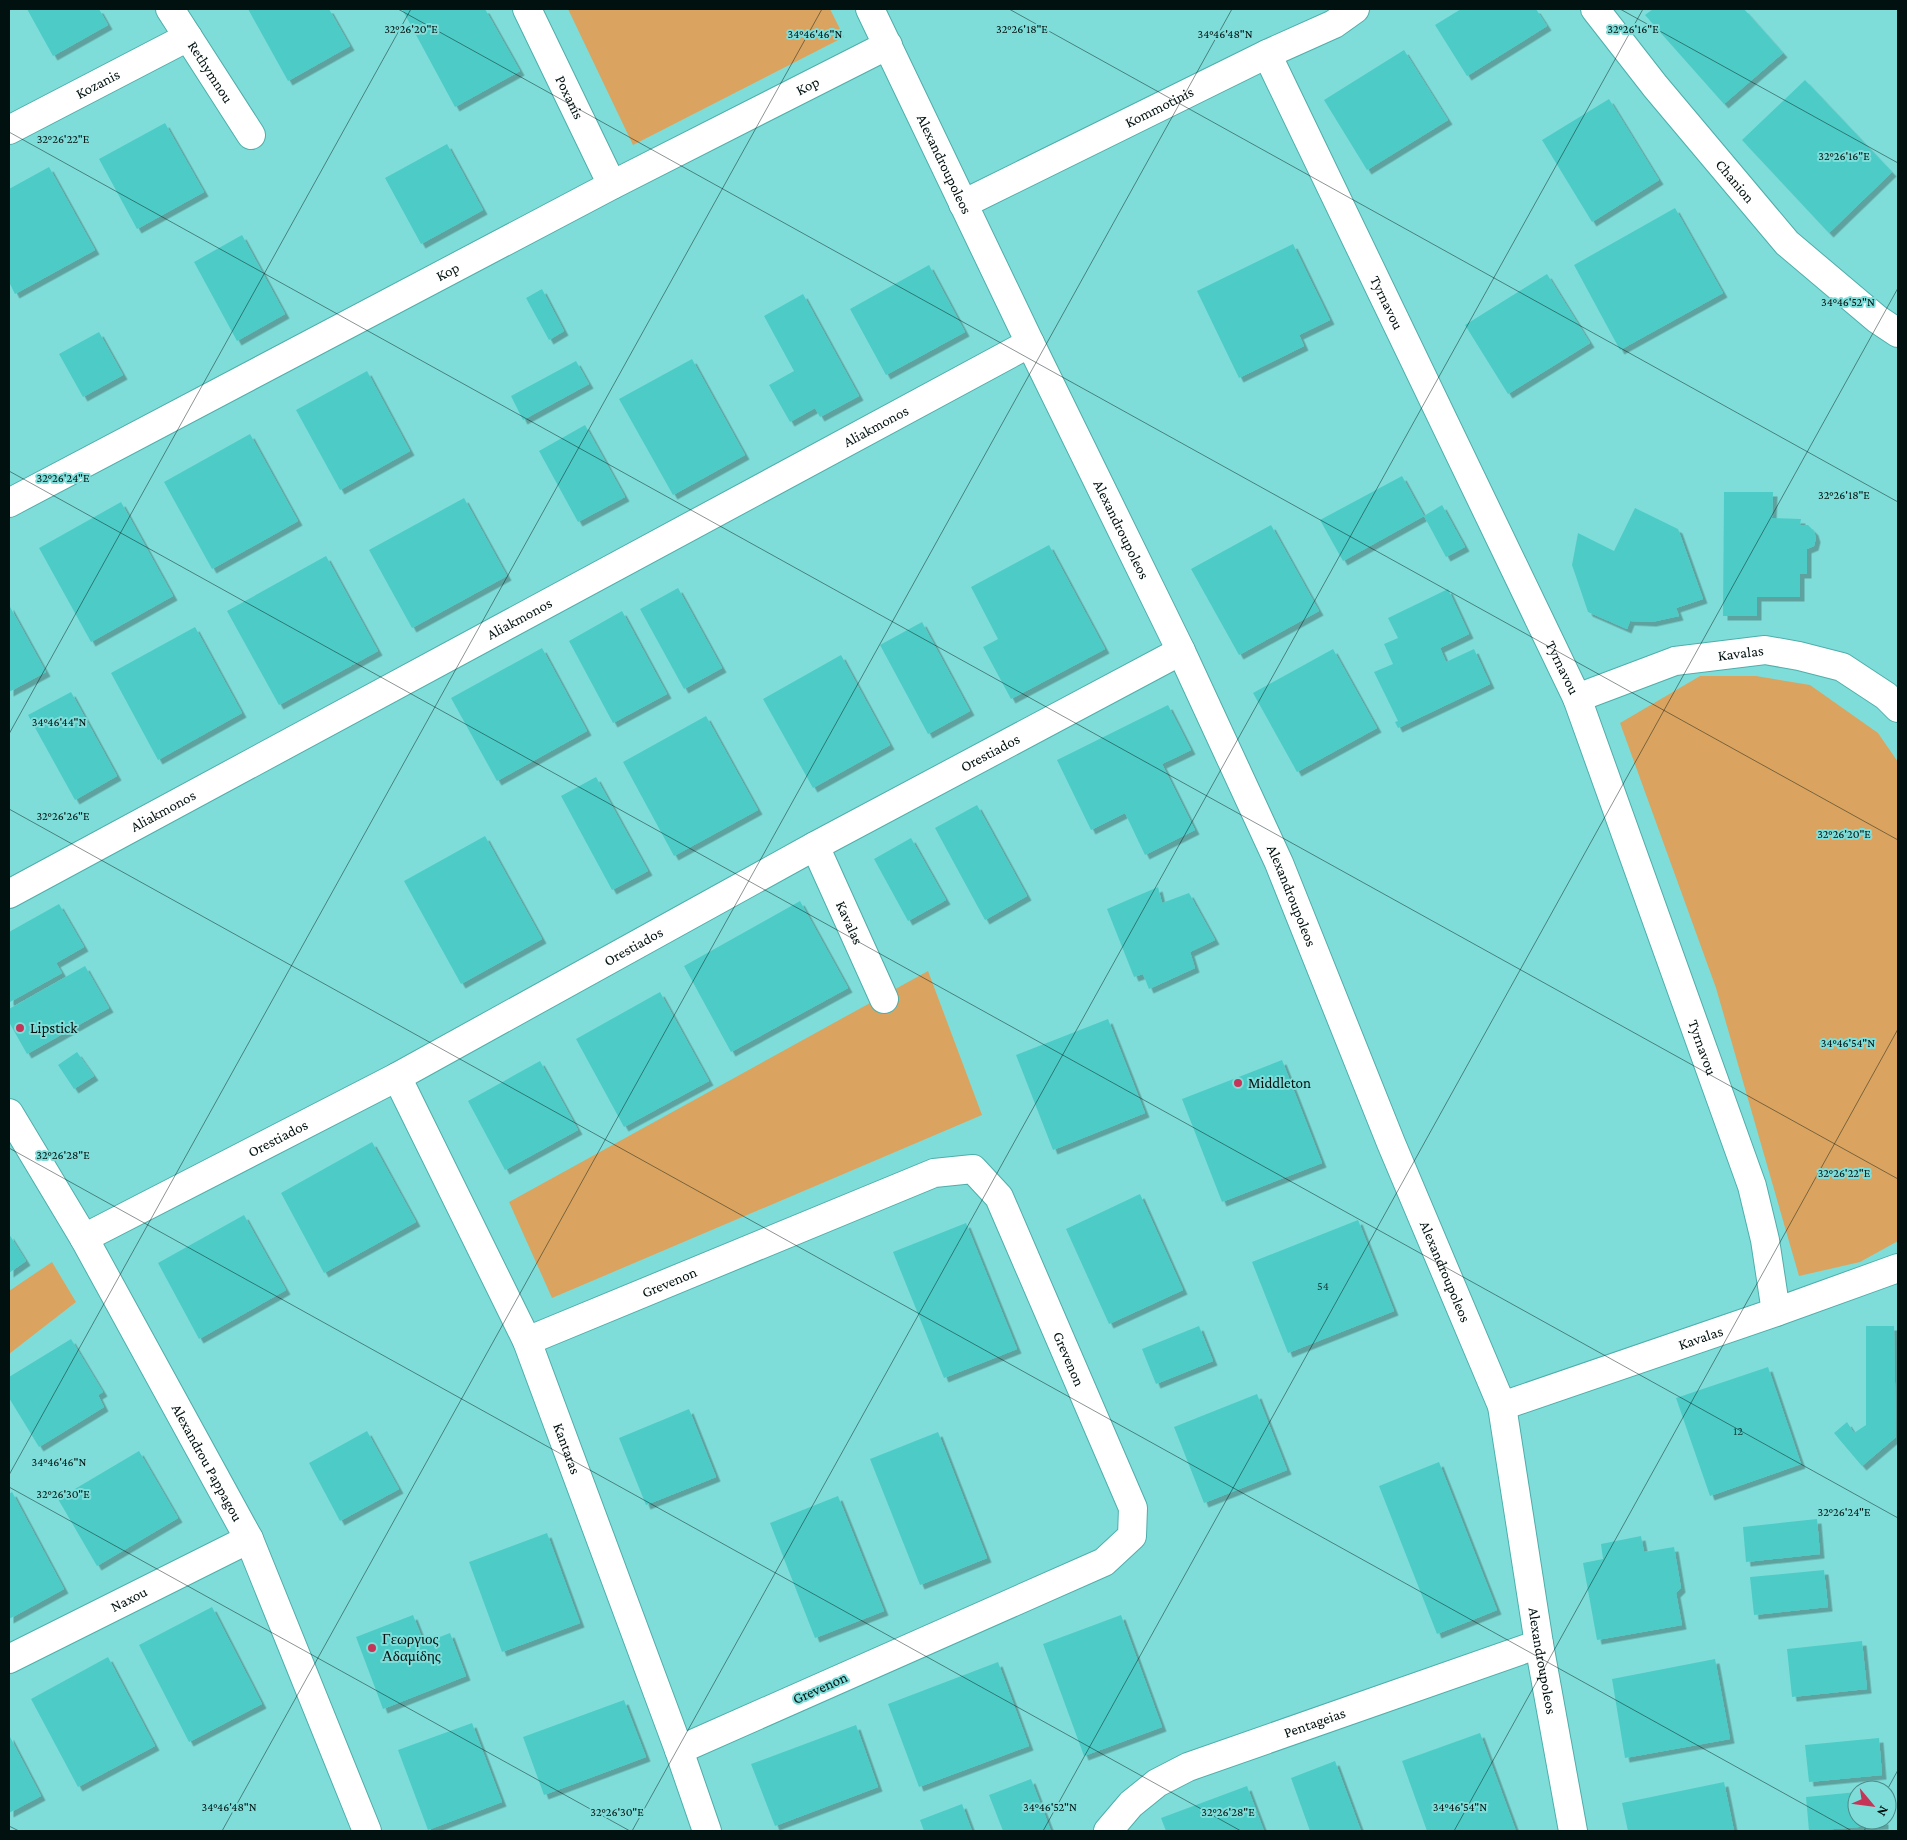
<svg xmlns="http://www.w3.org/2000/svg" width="1907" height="1840" viewBox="0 0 1907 1840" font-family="'Crimson Pro',serif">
<defs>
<filter id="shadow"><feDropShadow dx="4.5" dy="4.5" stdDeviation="0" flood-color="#0004"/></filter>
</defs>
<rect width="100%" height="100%" fill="#7fddd9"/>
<!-- green -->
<path fill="#daa460" d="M568,9H830L844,37L633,145Z
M1700,676H1756L1810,685L1878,733L1898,762V1241L1860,1262L1799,1276L1716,988L1620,723Z
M928,971L982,1115L552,1298L509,1202Z
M52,1262L76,1302L9,1354V1291Z"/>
<!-- building -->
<path fill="#4dccc7" filter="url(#shadow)" d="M27,9H99L108,25L53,56Z
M248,9H329L350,46L288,81Z
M402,9H485L520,71L455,107Z
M1461,9H1536L1547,26L1467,76L1435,25Z
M1653,9H1744L1783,53L1724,104L1645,15Z
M1404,50L1448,120L1367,170L1324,100Z
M1805,80L1892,172L1829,233L1742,140Z
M1609,99L1659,180L1592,222L1542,140Z
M165,123L204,192L137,229L99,159Z
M447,144L483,210L421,244L385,178Z
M49,167L95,250L15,294L9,282V189Z
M1675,208L1723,293L1620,350L1574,265Z
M242,235L285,314L237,341L194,262Z
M1293,244L1330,320L1299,335L1304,346L1239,378L1197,291Z
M929,265L965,332L886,375L850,309Z
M1547,274L1590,343L1508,394L1465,325Z
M542,289L564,331L549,340L526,298Z
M803,294L859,396L820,417L815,408L790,422L769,385L794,371L764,316Z
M99,332L123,375L83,397L59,354Z
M692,359L745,455L673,495L619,399Z
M576,361L589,384L523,420L511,396Z
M367,371L410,451L340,490L296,410Z
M585,425L625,497L578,522L539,451Z
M250,434L298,521L212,569L164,482Z
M1402,476L1424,516L1343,561L1320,520Z
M1724,492H1773L1772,518L1801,519L1800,525H1808L1814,531L1816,538L1814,546L1807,549V574H1800V597H1757V616H1723Z
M464,498L507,576L412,628L369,550Z
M121,502L173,596L91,642L39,548Z
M1442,505L1465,547L1446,557L1424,516Z
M1635,508L1678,529L1703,599L1676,608L1679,616L1652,622L1630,621L1627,629L1588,612L1572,565L1578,533L1614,551Z
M1271,525L1319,611L1239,655L1191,569Z
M1049,545L1105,649L1011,699L983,647L998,639L971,587Z
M326,556L378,651L279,705L227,611Z
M678,588L722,668L684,689L640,609Z
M1448,589L1469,634L1440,648L1446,662L1474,649L1490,684L1398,728L1395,722L1398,721L1374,672L1393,664L1384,644L1398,638L1388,618Z
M9,605L46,672L9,692Z
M622,611L667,694L613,723L569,641Z
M922,622L970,711L928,734L880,645Z
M195,627L242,713L158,760L111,673Z
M542,648L587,731L497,781L451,698Z
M1333,649L1377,728L1297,772L1253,693Z
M841,655L890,745L813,788L763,699Z
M71,692L117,776L75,800L28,715Z
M1168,705L1191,750L1162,764L1195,830L1145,855L1125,813L1091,830L1057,760Z
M706,716L758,810L674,856L623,762Z
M596,777L648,871L612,890L561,796Z
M977,805L1027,896L985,920L935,828Z
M485,836L542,939L461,984L404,881Z
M911,838L946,900L908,921L874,859Z
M1158,887L1162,903L1189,893L1215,940L1190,952L1195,968L1149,989L1143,974L1134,977L1107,909Z
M800,901L848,988L731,1052L684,966Z
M59,904L84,947L56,963L62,973L10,1002L9,1000V932Z
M85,966L109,1008L27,1054L9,1022V1009Z
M660,992L709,1081L624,1127L576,1039Z
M1108,1019L1145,1113L1053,1150L1016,1055Z
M77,1052L94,1076L74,1089L58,1065Z
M1282,1060L1322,1163L1222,1202L1182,1099Z
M540,1061L578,1130L505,1170L468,1101Z
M372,1142L416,1222L324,1273L281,1193Z
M1140,1194L1183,1290L1109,1324L1066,1229Z
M244,1215L286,1290L199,1339L158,1263Z
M1358,1220L1394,1311L1288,1353L1252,1262Z
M966,1223L1017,1349L944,1378L893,1252Z
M9,1234L26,1261L9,1273Z
M1199,1326L1213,1361L1156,1384L1142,1349Z
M1866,1326H1894L1896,1437L1862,1466L1834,1433L1847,1422L1854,1433L1866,1425Z
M71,1339L103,1392L98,1395L104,1407L39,1447L9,1398V1377Z
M1768,1367L1801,1464L1710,1496L1676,1398Z
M1257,1394L1287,1470L1204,1503L1174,1427Z
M689,1409L716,1477L646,1505L619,1438Z
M367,1431L399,1489L340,1521L309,1463Z
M938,1432L987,1558L920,1585L870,1459Z
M139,1451L178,1518L97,1566L58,1499Z
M1439,1462L1497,1610L1437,1634L1379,1486Z
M12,1492L64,1589L9,1619V1494Z
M838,1496L884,1611L815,1638L770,1523Z
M1817,1519L1820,1554L1746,1562L1743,1527Z
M547,1533L580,1623L502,1652L469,1562Z
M1641,1536L1644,1552L1674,1547L1681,1588L1676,1593L1682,1625L1597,1640L1583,1563L1603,1559L1601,1544Z
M1824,1570L1828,1607L1754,1615L1750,1577Z
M212,1607L262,1704L189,1742L139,1645Z
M413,1615L424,1643L450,1633L466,1676L383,1709L356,1637Z
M1121,1615L1162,1727L1084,1756L1043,1644Z
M1862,1641L1867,1689L1792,1697L1787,1649Z
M108,1657L155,1746L78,1787L31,1699Z
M1715,1659L1730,1739L1625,1758L1612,1679Z
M998,1662L1029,1746L919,1787L888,1704Z
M624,1700L646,1757L544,1795L523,1737Z
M472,1723L502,1802L428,1830L398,1750Z
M856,1725L878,1787L775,1826L751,1764Z
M1480,1733L1516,1831H1427L1402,1761Z
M9,1735L41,1796L9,1813Z
M1879,1738L1882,1775L1809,1782L1805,1745Z
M1335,1761L1361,1831H1310L1291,1778Z
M1031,1779L1051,1831H1003L989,1795Z
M1724,1782L1734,1831H1628L1622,1803Z
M1247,1786L1264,1831H1166L1161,1818Z
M1857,1792V1820H1884V1825L1809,1831L1806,1797Z
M962,1804L972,1831H924L920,1820Z"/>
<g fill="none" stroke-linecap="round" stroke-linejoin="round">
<defs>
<g id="minor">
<path id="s1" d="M170,9L251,135"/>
<path id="s2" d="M527,9L612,185"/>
<path id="s3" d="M870,9L1030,343L1181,651L1279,863L1391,1143L1502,1406L1539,1644L1573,1831"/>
<path id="s4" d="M1595,9L1655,86L1787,243L1877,319L1898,333"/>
<path id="s5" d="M1267,54L1577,698L1752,1186L1765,1240L1776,1312"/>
<path id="s6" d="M9,130L188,37"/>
<path id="s7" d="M963,204L1267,54L1334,24L1355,9"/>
<path id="s8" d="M9,503L612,185L888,45"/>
<path id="s9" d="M1577,698L1675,661L1765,650L1799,656L1842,667L1886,696L1898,708"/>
<path id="s10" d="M815,846L884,999"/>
<path id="s11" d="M9,894L1030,343"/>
<path id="s12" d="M397,1077L527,1341L679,1750L707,1831"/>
<path id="s13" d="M9,1113L84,1238L249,1539L367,1831"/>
<path id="s14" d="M84,1238L397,1077L815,846L1181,651"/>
<path id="s15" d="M527,1341L934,1173L973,1169L999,1197L1133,1508L1132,1536L1104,1562L679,1750"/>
<path id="s16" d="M1502,1406L1776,1312L1898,1268"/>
<path id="s17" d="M9,1659L249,1539"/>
<path id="s18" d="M1108,1831L1131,1804L1157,1783L1188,1767L1539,1644"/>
</g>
</defs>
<!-- minor casing -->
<use href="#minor" stroke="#4eaeab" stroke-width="30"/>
<!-- minor -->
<use href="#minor" stroke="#fff" stroke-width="28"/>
</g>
<!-- ticks -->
<path fill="none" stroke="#001110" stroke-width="1" stroke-opacity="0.45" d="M398,9L1898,840M1009,9L1898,502M1620,9L1898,163M9,132L1898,1179M9,471L1898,1518M9,734L411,9M9,809L1852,1831M9,1148L1241,1831M9,1475L822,9M9,1487L630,1831M1887,1790L1898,1770M9,1826L19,1831M222,1831L1232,9M632,1831L1643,9M1043,1831L1898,288M1454,1831L1898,1029M1864,1831L1870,1820"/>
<!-- markers -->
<g fill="#c53557" stroke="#7fddd9" stroke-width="2">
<circle cx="20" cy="1028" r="5"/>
<circle cx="1238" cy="1083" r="5"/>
<circle cx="372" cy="1648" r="5"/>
</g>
<g text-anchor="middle" stroke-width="4" stroke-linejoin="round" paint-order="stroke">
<!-- number labels -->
<g font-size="12" fill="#13403e">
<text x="1323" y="1290">54</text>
<text x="1738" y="1435">12</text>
</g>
<!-- street labels -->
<g font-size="15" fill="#001110" stroke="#7fddd9">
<text dy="5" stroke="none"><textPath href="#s1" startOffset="75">Rethymnou</textPath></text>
<text dy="5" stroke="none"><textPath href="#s6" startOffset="100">Kozanis</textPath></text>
<text dy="5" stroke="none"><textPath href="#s8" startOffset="901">Kop</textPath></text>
<text dy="5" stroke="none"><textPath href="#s2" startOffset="98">Poxanis</textPath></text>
<text dy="5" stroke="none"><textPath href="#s7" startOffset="219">Kommotinis</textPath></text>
<text dy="5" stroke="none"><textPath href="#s3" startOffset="172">Alexandroupoleos</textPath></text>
<text dy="5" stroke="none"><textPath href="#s4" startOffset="222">Chanion</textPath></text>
<text dy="5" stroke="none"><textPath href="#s8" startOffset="496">Kop</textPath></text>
<text dy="5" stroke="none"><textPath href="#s5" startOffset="276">Tyrnavou</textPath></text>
<text dy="5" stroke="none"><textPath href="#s11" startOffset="985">Aliakmonos</textPath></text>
<text dy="5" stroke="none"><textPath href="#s3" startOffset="578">Alexandroupoleos</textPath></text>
<text dy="5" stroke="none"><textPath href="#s11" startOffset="580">Aliakmonos</textPath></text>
<text dy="5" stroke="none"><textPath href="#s9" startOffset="171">Kavalas</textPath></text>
<text dy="5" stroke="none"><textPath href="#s5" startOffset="681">Tyrnavou</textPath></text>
<text dy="5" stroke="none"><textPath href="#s14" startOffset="1028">Orestiados</textPath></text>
<text dy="5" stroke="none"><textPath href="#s11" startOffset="175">Aliakmonos</textPath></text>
<text dy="5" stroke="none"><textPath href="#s3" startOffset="982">Alexandroupoleos</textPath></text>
<text dy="5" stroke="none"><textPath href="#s10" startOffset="84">Kavalas</textPath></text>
<text dy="5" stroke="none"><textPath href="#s14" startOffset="622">Orestiados</textPath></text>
<text dy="5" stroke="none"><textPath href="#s5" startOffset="1086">Tyrnavou</textPath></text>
<text dy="5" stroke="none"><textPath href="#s14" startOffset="218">Orestiados</textPath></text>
<text dy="5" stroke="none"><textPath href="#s3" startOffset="1388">Alexandroupoleos</textPath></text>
<text dy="5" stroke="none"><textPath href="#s15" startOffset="154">Grevenon</textPath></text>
<text dy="5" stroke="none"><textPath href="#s16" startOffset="210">Kavalas</textPath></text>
<text dy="5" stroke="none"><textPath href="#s15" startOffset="694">Grevenon</textPath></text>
<text dy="5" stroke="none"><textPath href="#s12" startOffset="409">Kantaras</textPath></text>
<text dy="5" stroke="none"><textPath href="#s13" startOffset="402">Alexandrou Pappagou</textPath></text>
<text dy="5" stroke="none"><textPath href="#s17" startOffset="134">Naxou</textPath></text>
<text dy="5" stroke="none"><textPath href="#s3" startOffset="1792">Alexandroupoleos</textPath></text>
<text transform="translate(820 1688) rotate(-24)" y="5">Grevenon</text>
<text dy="5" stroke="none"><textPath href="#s18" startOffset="238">Pentageias</textPath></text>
</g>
<!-- poi labels -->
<g font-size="15" fill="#001110" stroke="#7fddd9" text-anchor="start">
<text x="30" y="1033">Lipstick</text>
<text x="1248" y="1088">Middleton</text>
<text x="382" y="1644">Γεωργιος<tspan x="382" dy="17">Αδαμίδης</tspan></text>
</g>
</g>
<g font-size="12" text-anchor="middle" fill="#001110" stroke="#7fddd9" stroke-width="4" stroke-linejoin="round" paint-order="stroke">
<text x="411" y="33">32°26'20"E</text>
<text x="1022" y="33">32°26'18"E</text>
<text x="1633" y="33">32°26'16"E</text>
<text x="815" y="38">34°46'46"N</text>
<text x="1225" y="38">34°46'48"N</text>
<text x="63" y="143">32°26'22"E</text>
<text x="1844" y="160">32°26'16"E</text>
<text x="1848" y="306">34°46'52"N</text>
<text x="63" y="482">32°26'24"E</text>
<text x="1844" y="499">32°26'18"E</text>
<text x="59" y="726">34°46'44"N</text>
<text x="63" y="820">32°26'26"E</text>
<text x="1844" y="838">32°26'20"E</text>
<text x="1848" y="1047">34°46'54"N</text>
<text x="63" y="1159">32°26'28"E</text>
<text x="1844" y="1177">32°26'22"E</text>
<text x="59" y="1466">34°46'46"N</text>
<text x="63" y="1498">32°26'30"E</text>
<text x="1844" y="1516">32°26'24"E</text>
<text x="229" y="1811">34°46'48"N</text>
<text x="1050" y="1811">34°46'52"N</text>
<text x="1460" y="1811">34°46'54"N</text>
<text x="617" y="1816">32°26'30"E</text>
<text x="1228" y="1816">32°26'28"E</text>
</g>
<!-- border -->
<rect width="1907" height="1840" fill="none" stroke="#001110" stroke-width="20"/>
<!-- north arrow -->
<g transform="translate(1872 1805) rotate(119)"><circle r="24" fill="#7fddd9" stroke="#4c8b89"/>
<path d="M0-4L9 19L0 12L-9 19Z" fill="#c53557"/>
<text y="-8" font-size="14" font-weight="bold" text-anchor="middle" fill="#001110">N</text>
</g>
</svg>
